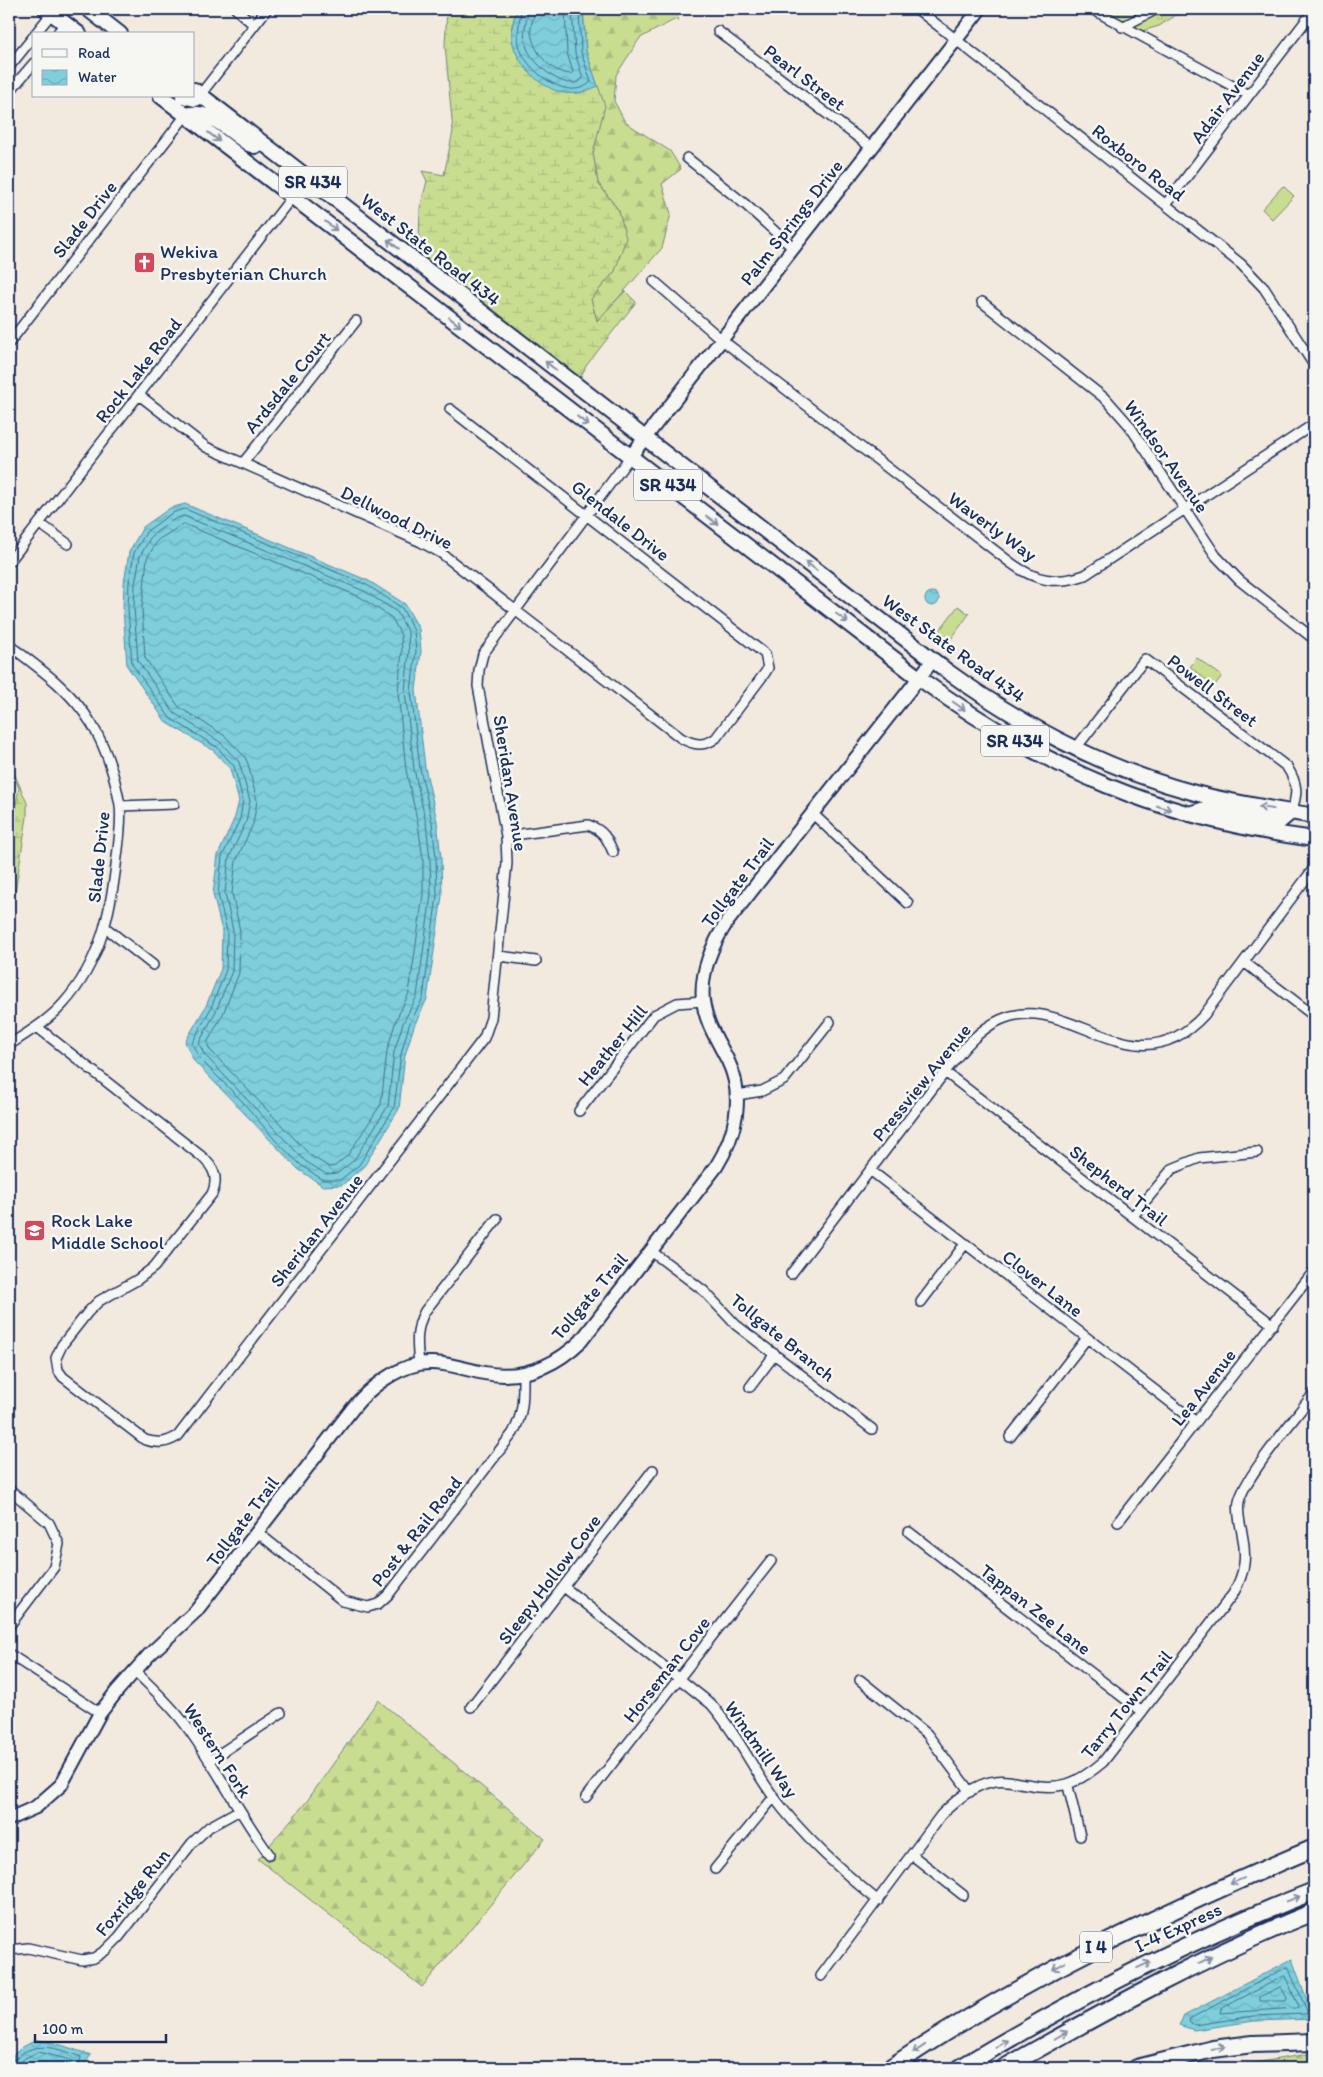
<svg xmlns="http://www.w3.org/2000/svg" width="1323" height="2077" viewBox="0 0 1323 2077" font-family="Itim,sans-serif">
<defs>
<pattern id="grass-tufts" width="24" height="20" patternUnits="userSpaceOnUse" patternTransform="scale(1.25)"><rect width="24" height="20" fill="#c9dd91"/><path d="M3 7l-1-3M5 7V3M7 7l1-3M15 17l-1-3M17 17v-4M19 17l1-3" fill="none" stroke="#acbe7f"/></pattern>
<pattern id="forest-firs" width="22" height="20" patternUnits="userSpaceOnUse" patternTransform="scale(1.25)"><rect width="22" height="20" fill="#c9dd91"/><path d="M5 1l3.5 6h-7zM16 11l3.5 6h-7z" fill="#acbe7f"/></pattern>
<pattern id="wetland-marsh" width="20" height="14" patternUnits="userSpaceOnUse" patternTransform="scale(1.25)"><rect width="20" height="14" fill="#c9dd91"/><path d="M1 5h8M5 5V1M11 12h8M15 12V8" fill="none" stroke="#acbe7f"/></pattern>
<pattern id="water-waves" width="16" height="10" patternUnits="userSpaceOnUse" patternTransform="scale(1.25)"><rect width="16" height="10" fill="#7ecedb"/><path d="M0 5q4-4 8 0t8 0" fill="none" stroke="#6cb1be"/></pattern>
</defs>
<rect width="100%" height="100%" fill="#f2e9df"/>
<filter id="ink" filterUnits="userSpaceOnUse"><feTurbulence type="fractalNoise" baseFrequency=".02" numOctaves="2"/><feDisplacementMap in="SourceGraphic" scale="10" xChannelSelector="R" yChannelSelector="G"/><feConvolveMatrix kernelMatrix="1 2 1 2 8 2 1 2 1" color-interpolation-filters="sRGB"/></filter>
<g filter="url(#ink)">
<!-- grass -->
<path fill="url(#grass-tufts)" stroke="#728678" d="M1102,9H1147L1123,21Z
M1167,9H1186L1159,26L1142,31L1133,26Z"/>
<!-- forest -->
<path fill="url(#forest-firs)" stroke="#728678" d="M583,9H676L678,21L674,20L640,38L616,75L614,101L625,122L670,151L681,169L662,184L671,214L662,248L597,322L591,299L615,271L619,211L598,183L593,153L604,106L586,51Z
M378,1700L545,1839L422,1987L258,1859L263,1855L268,1861L275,1855L269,1846L307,1801Z
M1314,2053V2068H1225Z"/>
<!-- wetland -->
<path fill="url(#wetland-marsh)" stroke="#728678" d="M447,9H517L511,29L577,93L598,86L605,106L593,153L598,183L619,211L626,238L615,271L591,299L597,321L625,291L636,302L586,366L579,381L412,252L419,244L420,208L427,181L422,171L444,175L453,131L445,45Z
M9,766L12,768L27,803V817L13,905L9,918V841L19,788Z"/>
<!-- garden -->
<path fill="#c9dd91" stroke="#728678" d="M1283,186L1294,196L1272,219L1262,209Z
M958,606L969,614L951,639L939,631Z
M1197,658L1222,676L1214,686L1190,667Z"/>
<!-- water -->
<path fill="url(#water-waves)" stroke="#568ea9" d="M517,9H583L586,51L598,86C587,91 576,95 564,93C537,88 508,56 512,28C513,21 515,15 517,9Z
M185,504L369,581L405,604L419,629L421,651L416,690L425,767L437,821L441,858L442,896L427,999L414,1026L405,1055L399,1109L363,1168L342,1185L323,1186L298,1169L194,1061L185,1042L206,1006L221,969L222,931L213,894L218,855L235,817L239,801L230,769L214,751L166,722L127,666L123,608L124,583L129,552L143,527L170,508Z
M925 599a7 7 0 1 1 14 0a7 7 0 1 1-14 0Z
M1292,1959L1314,2019L1254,2021L1194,2030L1179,2025L1184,2016Z
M36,2040L55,2043L91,2055L82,2068H9C9,2052 23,2047 36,2040Z"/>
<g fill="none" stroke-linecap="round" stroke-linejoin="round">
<!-- shore -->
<path stroke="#436f90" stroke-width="1" d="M521,9C520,24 515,36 521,51C530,73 569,103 591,82L581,52L579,9
M528,9C527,23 521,33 527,48C533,64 567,95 583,78L575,53L572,9
M535,9C535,16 530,24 531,32C533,51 550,73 571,74L573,72L567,53L565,9
M185,509L367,585L402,608L414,631L416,651L411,691L420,768L432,822L436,858L437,896L423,998L409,1025L401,1054L394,1108L359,1165L340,1180H323L301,1165L276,1141L242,1101L199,1058L192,1043L211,1008L226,970L227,931L218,894L222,857L240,819L243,800L234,766L217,747L170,718L132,664L128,608L129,583L134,553L147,531L172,513Z
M184,516L364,591L397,612L408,632L409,651L405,691L414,769L426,823L430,859L431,895L417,996L403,1023L394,1052L388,1106L354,1160L338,1173L326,1174L305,1161L204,1054L199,1043L216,1011L232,971L233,931L225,893L229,858L246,822L250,801L239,762L220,742L174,713L138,661L134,608L135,584L140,556L152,535L175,519Z
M184,524L360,597L392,618L401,635L402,651L398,692L406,770L418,824L423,859V895L409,993L396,1020L387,1051L381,1104L348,1155L335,1166L329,1167L310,1155L210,1050L207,1043L223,1014L239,973L240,931L232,893L236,861L253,824L257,801L248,764L245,757L225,736L179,707L145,658L142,608L147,558L158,540Z
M1288,1967L1307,2011L1306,2014L1253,2016L1195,2025L1189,2022L1190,2019Z
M1285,1976L1298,2005L1297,2008L1220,2013L1221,2009Z
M1281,1987L1287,1998L1286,2001H1260V1997Z
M9,2063C16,2062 18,2055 24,2052C43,2042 61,2050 81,2057L78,2068
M15,2068L25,2058L38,2052L71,2060L72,2068"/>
<defs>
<path id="street" d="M236,9L254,25
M917,9L1241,264L1264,288L1314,365
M1092,9L1249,95
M1122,27L1157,9
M718,31L872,148
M35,34L52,13
M57,34L65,23
M9,67L34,36
M9,92L34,63
M200,95L267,9
M687,158L746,205L794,249
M1166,204L1314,10
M654,281L722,340L1011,563C1035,581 1057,585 1085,575L1314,424
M982,302L1107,400L1129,425L1216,556L1239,580L1314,639
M9,343L186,115
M139,395L206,447L421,542L441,553L681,738C694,745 704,747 716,738L765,673L768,668L765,654L450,409
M243,463L356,321
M39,523L68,544
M9,562L292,197
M9,645C39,668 71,690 91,723C106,747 115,777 120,805C122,822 119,841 117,857C111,911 101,962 63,1004C48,1021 27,1033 9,1045
M1076,748L1145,659L1287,767C1298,784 1298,794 1291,812
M120,806L174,804
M812,813L908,903
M506,836L588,825C603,830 607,838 613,852
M106,928L153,965
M499,956L536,961
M1244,962L1314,1016
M37,1027L201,1156C214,1167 219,1178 212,1194L154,1267L137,1280L99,1301L88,1312L62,1345L56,1358L58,1370L63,1377L145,1440C159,1444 166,1443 178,1436L484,1038L491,1018L507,863L506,836L478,686L479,670L483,654L630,457
M945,1072L1273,1325
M737,1095L762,1091L784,1080L830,1022
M579,1111L654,1015L677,1003L703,1001
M870,1170L1196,1422
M1133,1216L1172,1169L1199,1158L1257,1152
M651,1251L704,1291L736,1325L872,1429
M791,1274L945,1072C961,1052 976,1031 1000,1020C1068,988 1132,1093 1204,1015L1314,868
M921,1302L965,1244
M419,1364C417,1344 415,1329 425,1311L497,1219
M750,1387L775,1354
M1010,1437L1087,1338
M9,1489L49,1523L59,1544L54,1567L9,1626
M1118,1522L1314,1271
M257,1532L343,1601L368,1607L378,1604L389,1594L513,1433C524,1413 523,1397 523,1374
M909,1532L1142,1712
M564,1587L711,1704C736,1732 751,1766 773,1796C802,1836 840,1869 878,1901
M9,1654L100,1713
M134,1670C151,1687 169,1703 184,1723C215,1764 238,1812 269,1854
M860,1680L927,1734L970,1792
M471,1707L653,1470
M209,1761L281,1713
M1068,1786L1080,1836
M586,1797L771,1561
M912,1855L963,1895
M715,1869L774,1797
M9,1950L28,1948L82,1960L94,1958L106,1950L119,1937L192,1843L209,1827L238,1811
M821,1976L941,1815C955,1801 975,1783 996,1781C1006,1779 1016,1783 1026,1784C1060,1791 1077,1784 1103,1762L1233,1594C1245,1573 1247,1557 1242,1533C1240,1523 1237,1512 1239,1502C1243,1479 1297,1416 1314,1393"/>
<path id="secondary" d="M630,457L980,9
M9,1819L36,1807L61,1785L100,1713L117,1691L149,1655L196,1611L353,1408C369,1388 394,1369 419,1364C441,1360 463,1369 484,1373C522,1380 554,1367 581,1341L716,1167C736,1135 745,1096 728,1061C718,1041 706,1024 703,1001C700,972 712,945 727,922L933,660"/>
<path id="primary" d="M46,9L79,34
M88,9L120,34
M194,90L947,671C1022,725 1105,769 1195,793C1234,803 1274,809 1314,816
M161,96L919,678C1044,769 1161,819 1314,839
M183,96L195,99L200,95
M186,115C209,108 230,132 249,144L255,146
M1189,814L1205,809L1270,822H1279L1291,812"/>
<path id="highway" d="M890,2068C1023,1978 1167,1910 1314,1848
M960,2068C1074,1999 1190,1939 1314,1891
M1004,2068C1105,2011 1206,1955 1314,1912
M1137,2068L1213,2049L1253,2044L1314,2042"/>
</defs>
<!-- street casing -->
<use href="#street" stroke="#1b2f5e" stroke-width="12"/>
<!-- secondary casing -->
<use href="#secondary" stroke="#1b2f5e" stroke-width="16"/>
<!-- primary casing -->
<use href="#primary" stroke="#1b2f5e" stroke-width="18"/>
<!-- highway casing -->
<use href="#highway" stroke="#1b2f5e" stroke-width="20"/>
<!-- street -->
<use href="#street" stroke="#f6f6f2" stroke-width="9"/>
<!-- secondary -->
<use href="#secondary" stroke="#f6f6f2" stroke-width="12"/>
<!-- primary -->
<use href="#primary" stroke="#f6f6f2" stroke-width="14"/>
<!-- highway -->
<use href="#highway" stroke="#f6f6f2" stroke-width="16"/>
</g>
<!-- one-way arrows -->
<defs><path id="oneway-shaft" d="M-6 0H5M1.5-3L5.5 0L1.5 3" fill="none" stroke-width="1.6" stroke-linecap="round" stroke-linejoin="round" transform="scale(1.25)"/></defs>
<g stroke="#8892a8">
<use href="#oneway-shaft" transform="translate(214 137) rotate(38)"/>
<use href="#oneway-shaft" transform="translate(331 226) rotate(38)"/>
<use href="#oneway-shaft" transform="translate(393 244) rotate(-142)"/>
<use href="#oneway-shaft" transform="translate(455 322) rotate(38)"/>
<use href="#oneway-shaft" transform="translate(551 366) rotate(-142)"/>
<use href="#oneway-shaft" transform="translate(583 421) rotate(38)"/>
<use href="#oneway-shaft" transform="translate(712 520) rotate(37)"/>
<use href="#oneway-shaft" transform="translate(811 566) rotate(-142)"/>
<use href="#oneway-shaft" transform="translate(842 618) rotate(37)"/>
<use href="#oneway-shaft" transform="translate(959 706) rotate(35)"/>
<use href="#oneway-shaft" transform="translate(1164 808) rotate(18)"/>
<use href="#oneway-shaft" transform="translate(1266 808) rotate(-172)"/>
<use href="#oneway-shaft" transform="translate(1237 1881) rotate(157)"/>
<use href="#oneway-shaft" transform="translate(1293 1899) rotate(-21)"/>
<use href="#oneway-shaft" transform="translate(1205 1960) rotate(-26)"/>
<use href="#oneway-shaft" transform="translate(1144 1965) rotate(-25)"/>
<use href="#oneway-shaft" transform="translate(1059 1966) rotate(150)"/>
<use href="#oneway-shaft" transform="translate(1061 2035) rotate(-30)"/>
<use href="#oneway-shaft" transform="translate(1002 2044) rotate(-30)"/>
<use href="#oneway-shaft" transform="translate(1218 2048) rotate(-8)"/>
<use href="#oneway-shaft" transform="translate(919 2049) rotate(146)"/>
</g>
</g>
<!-- icons -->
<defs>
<symbol id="church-square" viewBox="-11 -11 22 22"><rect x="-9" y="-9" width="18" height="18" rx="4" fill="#d1495b" stroke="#f6f6f2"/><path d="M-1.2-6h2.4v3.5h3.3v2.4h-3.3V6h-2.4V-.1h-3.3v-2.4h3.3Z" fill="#fff"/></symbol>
<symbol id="school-square" viewBox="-11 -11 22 22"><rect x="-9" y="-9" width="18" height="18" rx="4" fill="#d1495b" stroke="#f6f6f2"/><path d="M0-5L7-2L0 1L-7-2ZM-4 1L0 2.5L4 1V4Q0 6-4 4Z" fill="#fff"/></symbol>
</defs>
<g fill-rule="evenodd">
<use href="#church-square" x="132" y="250" width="25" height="25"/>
<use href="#school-square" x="22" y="1218" width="25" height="25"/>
</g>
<g text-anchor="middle" stroke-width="5" stroke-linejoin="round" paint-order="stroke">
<!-- shield labels -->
<g fill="#f6f6f2" stroke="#5d6b8a" stroke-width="1">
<rect x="279" y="166.5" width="68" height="31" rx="4"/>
<rect x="634" y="469.5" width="68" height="31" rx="4"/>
<rect x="981" y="725.5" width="68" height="31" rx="4"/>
<rect x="1080" y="1931.5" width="32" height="31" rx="4"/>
</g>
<g font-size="18" font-weight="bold" fill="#1b2f5e">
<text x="313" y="188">SR 434</text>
<text x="668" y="491">SR 434</text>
<text x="1015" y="747">SR 434</text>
<text x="1096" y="1953">I 4</text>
</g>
<!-- street labels -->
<g font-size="19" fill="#1b2f5e" stroke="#f6f6f2">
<text transform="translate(805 77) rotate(37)" y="7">Pearl Street</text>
<text transform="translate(1227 97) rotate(-53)" y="7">Adair Avenue</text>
<text transform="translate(1139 162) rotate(38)" y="7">Roxboro Road</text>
<text transform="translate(84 219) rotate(-52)" y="7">Slade Drive</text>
<text transform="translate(791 222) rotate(-52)" y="7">Palm Springs Drive</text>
<text transform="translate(431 249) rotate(38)" y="7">West State Road 434</text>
<text transform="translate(138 370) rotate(-52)" y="7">Rock Lake Road</text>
<text transform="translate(287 382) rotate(-51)" y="7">Ardsdale Court</text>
<text transform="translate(1167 456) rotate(55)" y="7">Windsor Avenue</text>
<text transform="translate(397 517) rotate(26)" y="7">Dellwood Drive</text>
<text transform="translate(621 520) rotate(38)" y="7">Glendale Drive</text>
<text transform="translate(993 526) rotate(36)" y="7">Waverly Way</text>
<text transform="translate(954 648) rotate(36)" y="7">West State Road 434</text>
<text transform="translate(1213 690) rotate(37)" y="7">Powell Street</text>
<text transform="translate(511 783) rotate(81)" y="7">Sheridan Avenue</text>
<text transform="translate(98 857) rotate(-84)" y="7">Slade Drive</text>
<text transform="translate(737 882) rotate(-53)" y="7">Tollgate Trail</text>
<text transform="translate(612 1045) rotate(-51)" y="7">Heather Hill</text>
<text transform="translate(921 1082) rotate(-51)" y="7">Pressview Avenue</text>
<text transform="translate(1119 1185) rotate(38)" y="7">Shepherd Trail</text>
<text transform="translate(316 1230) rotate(-52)" y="7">Sheridan Avenue</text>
<text transform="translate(1043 1283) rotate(38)" y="7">Clover Lane</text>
<text transform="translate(589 1296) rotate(-50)" y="7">Tollgate Trail</text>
<text transform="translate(783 1337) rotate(39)" y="7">Tollgate Branch</text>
<text transform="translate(1203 1387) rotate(-52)" y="7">Lea Avenue</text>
<text transform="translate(242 1521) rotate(-53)" y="7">Tollgate Trail</text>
<text transform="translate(416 1531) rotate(-52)" y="7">Post &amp; Rail Road</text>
<text transform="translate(549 1579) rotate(-53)" y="7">Sleepy Hollow Cove</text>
<text transform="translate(1036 1609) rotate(38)" y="7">Tappan Zee Lane</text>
<text transform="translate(666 1669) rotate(-52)" y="7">Horseman Cove</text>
<text transform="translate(1126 1704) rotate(-51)" y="7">Tarry Town Trail</text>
<text transform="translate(762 1749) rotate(55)" y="7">Windmill Way</text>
<text transform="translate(218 1750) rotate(57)" y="7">Western Fork</text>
<text transform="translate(132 1892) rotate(-51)" y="7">Foxridge Run</text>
<text transform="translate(1178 1927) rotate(-25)" y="7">I-4 Express</text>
</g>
<!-- poi labels -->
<g font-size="19" fill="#1b2f5e" stroke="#f6f6f2" text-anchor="start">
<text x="160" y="258">Wekiva<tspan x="160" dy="22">Presbyterian Church</tspan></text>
<text x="51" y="1227">Rock Lake<tspan x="51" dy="22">Middle School</tspan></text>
</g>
</g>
<!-- margin -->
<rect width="1323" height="2077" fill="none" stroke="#f6f6f2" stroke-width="30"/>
<rect x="15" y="15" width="1293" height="2047" fill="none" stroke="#1b2f5e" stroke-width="2" filter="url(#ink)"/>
<!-- legend -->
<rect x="32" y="32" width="162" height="65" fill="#f6f6f2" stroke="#9ea6b7"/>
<rect x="42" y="49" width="25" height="8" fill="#f6f6f2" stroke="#9ea6b7"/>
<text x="78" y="58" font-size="15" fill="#1b2f5e">Road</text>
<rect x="42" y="70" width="25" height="15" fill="url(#water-waves)" stroke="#9ea6b7"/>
<text x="78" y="82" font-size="15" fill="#1b2f5e">Water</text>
<!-- scale -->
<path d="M35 2034v8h131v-8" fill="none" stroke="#1b2f5e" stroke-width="2.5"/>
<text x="42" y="2034" font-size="15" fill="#1b2f5e" stroke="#f6f6f2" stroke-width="4" paint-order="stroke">100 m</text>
</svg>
